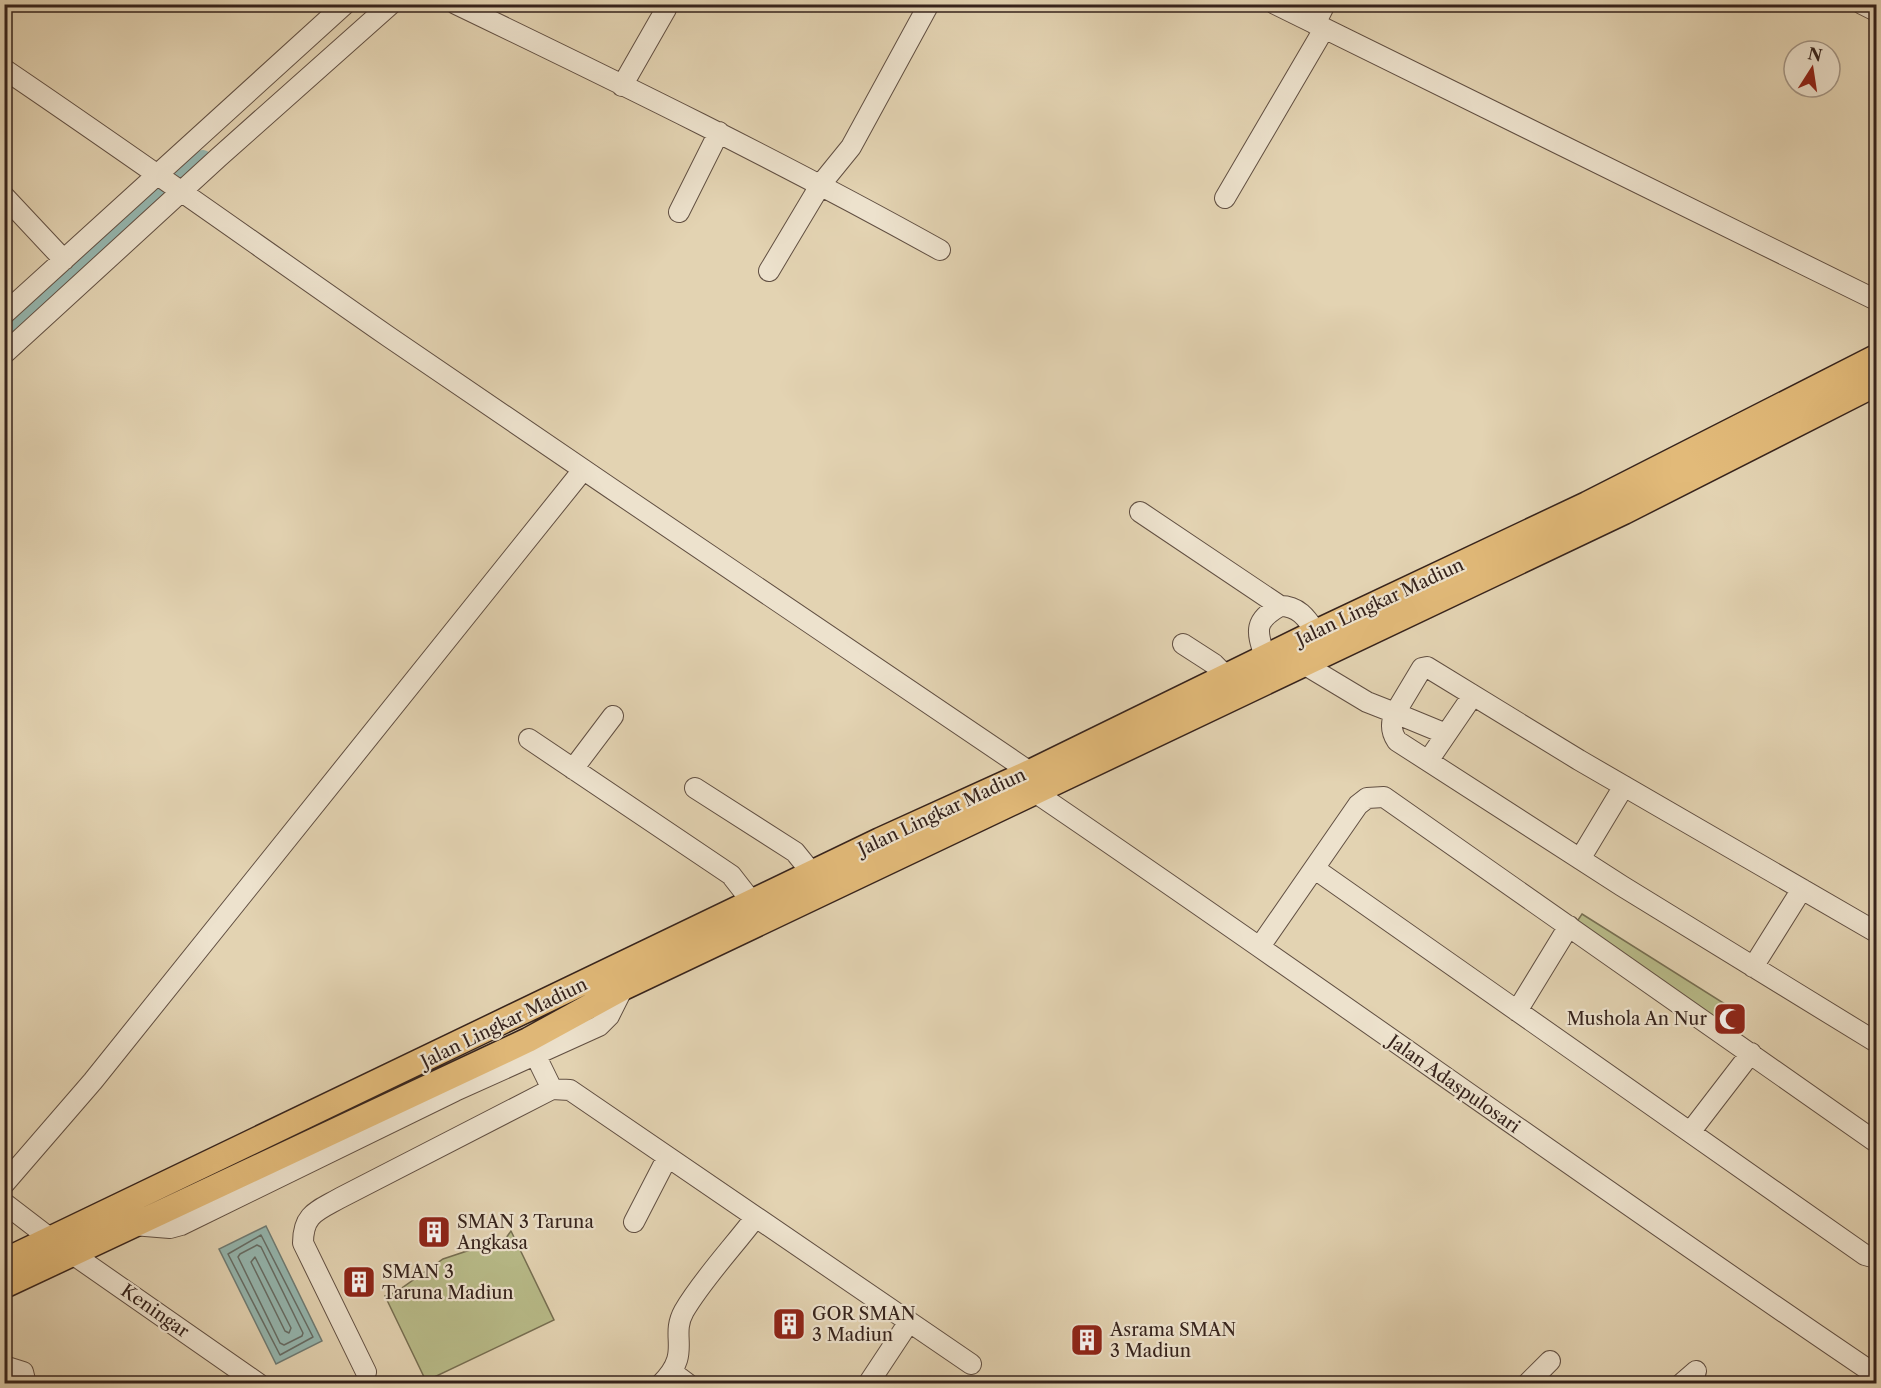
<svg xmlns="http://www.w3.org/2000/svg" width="1881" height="1388" viewBox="0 0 1881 1388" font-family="'Libre Caslon Text',serif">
<rect width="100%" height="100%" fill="#e3d3b2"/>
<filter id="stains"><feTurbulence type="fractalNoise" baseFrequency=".00333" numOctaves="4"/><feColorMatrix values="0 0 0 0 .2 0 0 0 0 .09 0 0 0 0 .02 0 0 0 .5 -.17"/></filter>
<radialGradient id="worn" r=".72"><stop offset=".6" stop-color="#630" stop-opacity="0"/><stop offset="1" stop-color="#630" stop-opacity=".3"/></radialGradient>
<!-- green -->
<path fill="#b8bb89" stroke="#776f52" stroke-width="1.5" d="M1582,914L1725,1004L1714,1021L1574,926Z
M511,1231L554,1320L426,1381L385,1296L396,1292L443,1259L506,1238Z"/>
<!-- water -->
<path fill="#95b7b0" stroke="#6f7c75" stroke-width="1.5" d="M266,1226L322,1341L276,1364L219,1249Z"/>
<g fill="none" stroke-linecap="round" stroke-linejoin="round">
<!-- shore -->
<path stroke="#666d66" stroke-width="1.5" d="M261,1235L313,1337L280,1355L228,1254Z
M257,1245L261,1247L303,1333L302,1336L284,1345L280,1343L238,1257L240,1254Z
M255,1257L291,1328L289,1333L285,1331L251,1262Z"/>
<!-- canal -->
<path stroke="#95b7b0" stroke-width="18" d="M4,334L203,159"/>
<defs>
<path id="minor" d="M456,4C620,83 782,162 940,250
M1275,4L1876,300
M1862,4L1876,11
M1315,24L1325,4
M4,69C134,157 261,248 389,337C602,483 816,627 1030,772
M622,86L666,9
M4,196L64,260
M1225,198L1324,29
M679,212L719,132
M769,271L821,184L851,147L929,4
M4,314L345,4
M4,354L219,157L391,4
M1140,512L1280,606
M1183,644L1214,664L1226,676
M1265,657C1256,630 1254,621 1280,606C1298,606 1306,617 1316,632
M1302,663L1367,702L1395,713L1422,668L1427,667L1579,760L1876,932
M1446,734L1395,713C1390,724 1391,732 1397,741L1622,886L1876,1042
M529,739L731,875L752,902
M1428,761L1473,695
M573,769L613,716
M695,788L795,852L812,873
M1033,791C1316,983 1593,1184 1876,1375
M1580,859L1624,786
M1315,869L1865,1255L1876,1258
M1261,945L1358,805L1367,798L1384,797L1876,1142
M1753,967L1802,889
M1517,1011L1569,926
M552,1089L570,1090L971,1364
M1691,1131L1751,1053
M4,1184L93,1081L583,470
M4,1203L51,1239L259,1384
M634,1222L667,1158
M133,1225L170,1228L181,1225L455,1091L599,1026L609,1016L623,988
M4,1366L23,1372L26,1384
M366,1372L303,1243C303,1214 317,1211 340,1198L552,1089L529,1042
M672,1372L688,1384
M661,1384C693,1352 669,1338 684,1311C702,1280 733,1247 755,1218
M868,1384L909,1322
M1527,1384L1550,1361
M1681,1384L1696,1371"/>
<path id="major" d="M4,1261L880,840L1030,772L1316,632L1587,504L1876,357
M4,1286L528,1040L623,988L1624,512L1876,384"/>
</defs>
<!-- minor casing -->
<use href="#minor" stroke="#614f42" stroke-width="22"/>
<!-- major casing -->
<use href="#major" stroke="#36231c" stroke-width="27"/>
<!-- minor -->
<use href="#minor" stroke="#ede2cd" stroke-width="20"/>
<!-- major -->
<use href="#major" stroke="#e2ba79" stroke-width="24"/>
</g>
<!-- icons -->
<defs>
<symbol id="mosque-square" viewBox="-11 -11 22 22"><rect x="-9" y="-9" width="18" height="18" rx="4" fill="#8f2418" stroke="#ede2cd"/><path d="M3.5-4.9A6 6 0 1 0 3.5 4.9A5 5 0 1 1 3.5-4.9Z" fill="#fff"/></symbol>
<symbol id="building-square" viewBox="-11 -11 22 22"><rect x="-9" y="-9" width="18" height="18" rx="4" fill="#8f2418" stroke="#ede2cd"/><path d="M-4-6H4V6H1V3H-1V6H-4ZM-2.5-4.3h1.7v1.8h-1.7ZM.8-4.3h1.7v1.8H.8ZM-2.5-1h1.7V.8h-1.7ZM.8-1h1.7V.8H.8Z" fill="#fff"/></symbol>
</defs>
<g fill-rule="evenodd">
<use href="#mosque-square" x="1711" y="1000" width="38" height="38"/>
<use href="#building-square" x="415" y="1213" width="38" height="38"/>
<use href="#building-square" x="340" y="1263" width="38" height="38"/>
<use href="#building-square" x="770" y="1305" width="38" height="38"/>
<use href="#building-square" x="1068" y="1321" width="38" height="38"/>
</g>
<g text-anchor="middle" stroke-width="4.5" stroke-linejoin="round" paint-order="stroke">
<!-- street labels -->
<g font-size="18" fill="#36231c" stroke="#ede2cd">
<text transform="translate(1380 602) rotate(-25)" y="6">Jalan Lingkar Madiun</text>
<text transform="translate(942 812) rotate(-25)" y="6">Jalan Lingkar Madiun</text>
<text transform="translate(504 1023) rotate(-26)" y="6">Jalan Lingkar Madiun</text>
<text transform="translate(1454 1084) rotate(35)" y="6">Jalan Adaspulosari</text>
<text transform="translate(155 1311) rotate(35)" y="6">Keningar</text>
</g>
<!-- poi labels -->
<g font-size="18" fill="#36231c" stroke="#ede2cd" text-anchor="start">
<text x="1707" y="1025" text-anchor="end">Mushola An Nur</text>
<text x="457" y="1228">SMAN 3 Taruna<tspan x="457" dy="21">Angkasa</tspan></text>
<text x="382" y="1278">SMAN 3<tspan x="382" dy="21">Taruna Madiun</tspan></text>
<text x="812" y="1320">GOR SMAN<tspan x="812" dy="21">3 Madiun</tspan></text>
<text x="1110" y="1336">Asrama SMAN<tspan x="1110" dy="21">3 Madiun</tspan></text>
</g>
</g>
<!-- margin -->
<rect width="1881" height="1388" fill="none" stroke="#e3d3b2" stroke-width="24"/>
<rect x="6" y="6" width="1869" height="1376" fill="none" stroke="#36231c" stroke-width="3"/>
<rect x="12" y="12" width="1857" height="1364" fill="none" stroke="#36231c" stroke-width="1.5"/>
<!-- north arrow -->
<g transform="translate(1812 69) rotate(12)"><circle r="28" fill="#ede2cd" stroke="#a49686" stroke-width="1.5"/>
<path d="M0-4.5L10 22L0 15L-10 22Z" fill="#8f2418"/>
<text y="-9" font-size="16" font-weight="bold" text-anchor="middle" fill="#36231c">N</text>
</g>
<rect width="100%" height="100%" filter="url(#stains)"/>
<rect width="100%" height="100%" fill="url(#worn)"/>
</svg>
